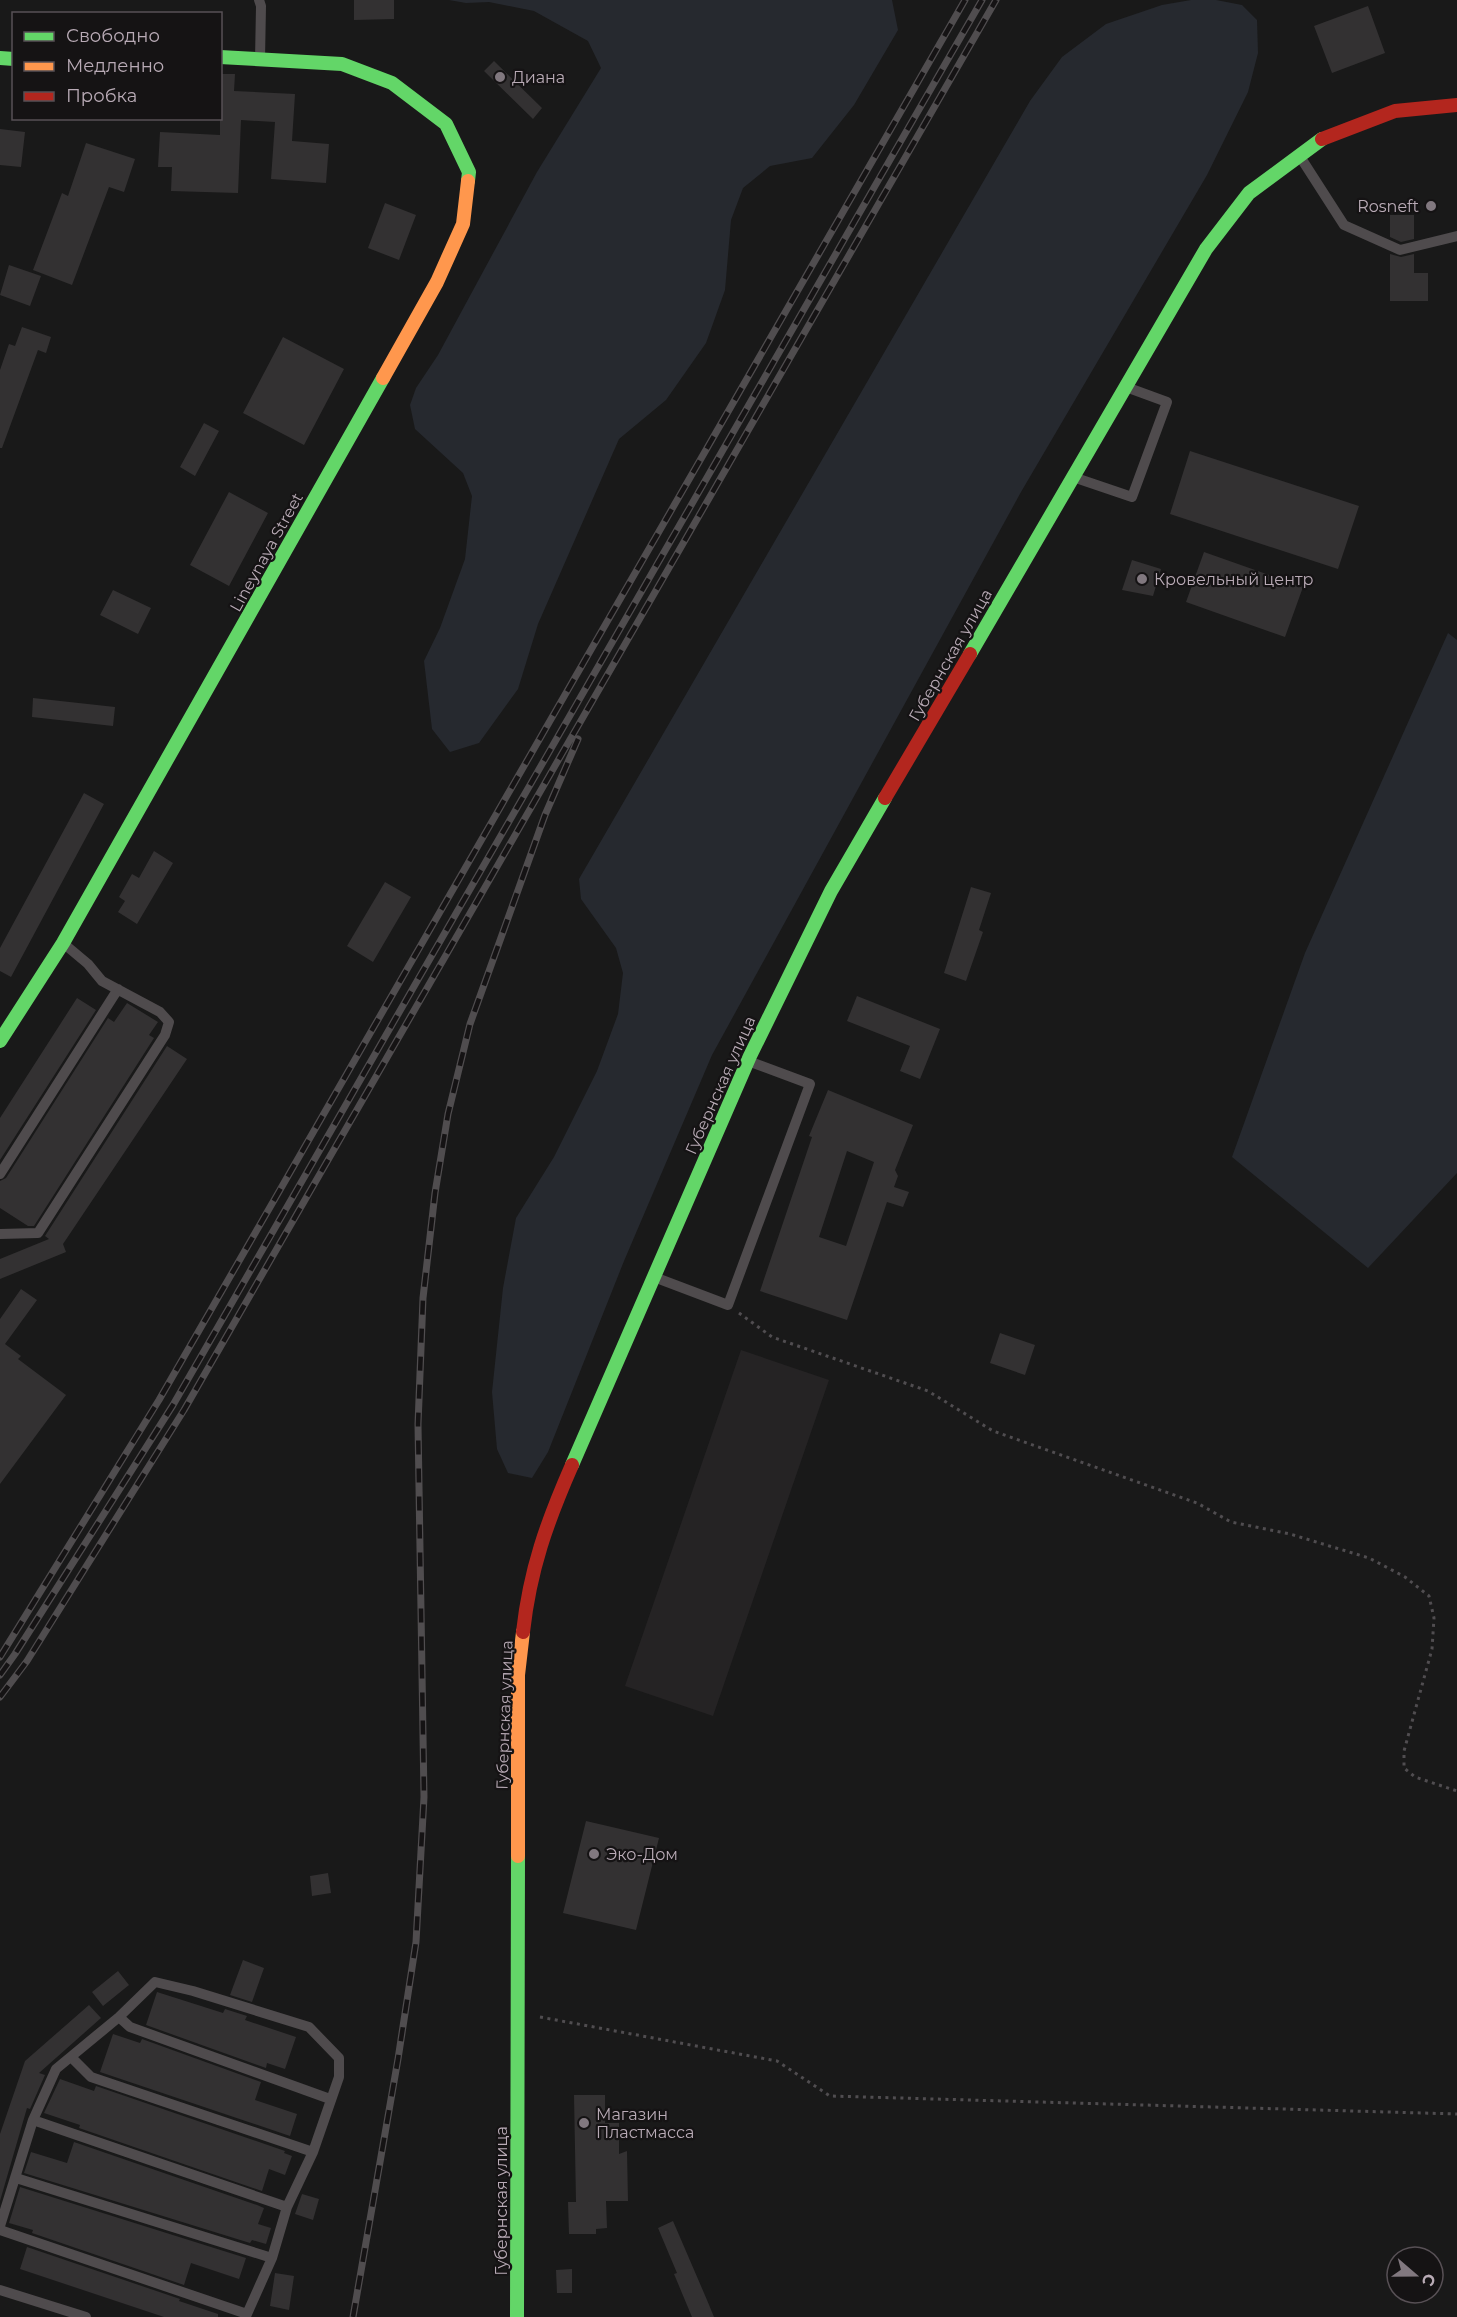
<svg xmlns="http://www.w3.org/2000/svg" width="1457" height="2317" viewBox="0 0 1457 2317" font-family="Montserrat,sans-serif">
<rect width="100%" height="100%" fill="#191919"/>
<!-- built -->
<path fill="#252324" d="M741,1350L829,1380L713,1716L625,1686Z"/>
<!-- green -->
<path fill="#26292f" d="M449,0H892L898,30L854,105L812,158L770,166L743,188L731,220L725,290L706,343L666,400L619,439L538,624L518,689L479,743L450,752L432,729L424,661L440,628L465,559L472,496L463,473L415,429L410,405L416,388L438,355L537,172L601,68L588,41L534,11L489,2L466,3Z
M1191,0H1216L1242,5L1257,20L1258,53L1248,92L1207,175L1021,492L712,1055L624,1261L548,1452L532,1478L508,1473L497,1449L492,1392L503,1288L516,1218L554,1157L597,1071L618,1014L623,973L616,948L581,899L579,879L1030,101L1062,57L1106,24L1162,5Z
M1448,633L1457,640V1173L1368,1268L1232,1157L1305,953Z"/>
<!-- building -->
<path fill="#333132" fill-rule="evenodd" d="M354,0H394V19L354,20Z
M1368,6L1385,53L1332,73L1314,26Z
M494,61L542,108L533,119L484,71Z
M220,74H235L234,91L295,94L292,141L329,144L326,183L271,179L275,122L241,120L238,193L171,191L172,167H158L160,132L220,135Z
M0,129L25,132L21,167L0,165Z
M86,143L135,159L124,192L109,187L72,285L33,270L62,193L68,196Z
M385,203L416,215L399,260L368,248Z
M1390,215H1414V239L1401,242L1390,237Z
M1390,254L1401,257L1414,254V273H1428V301H1390Z
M9,265L41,276L30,306L0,295Z
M22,327L51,337L46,353L38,350L2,448H0V370L9,344L15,346Z
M283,337L344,369L304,445L243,413Z
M204,423L219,431L195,476L180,467Z
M1190,451L1359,506L1338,569L1170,514Z
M229,492L268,513L229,586L190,565Z
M1204,552L1303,587L1285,637L1186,602Z
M1132,560L1161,569L1153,596L1122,590Z
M113,590L151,608L138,634L100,615Z
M33,698L115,707L113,726L32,717Z
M84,793L104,804L11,977L0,971V948Z
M154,851L173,863L137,924L118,912L125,901L119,897L132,874L139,878Z
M385,882L411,897L373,962L347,946Z
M971,887L991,893L979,930L983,932L966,981L944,973Z
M857,996L940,1029L920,1079L900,1071L910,1046L847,1021Z
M77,998L96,1010L0,1160V1118Z
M127,1003L158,1022L149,1035L154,1038L34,1226H28L0,1208V1181L6,1178L108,1018L114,1022Z
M167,1046L187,1059L63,1244L66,1252L0,1279V1259L49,1239L45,1236Z
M828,1090L913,1125L895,1170L898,1176L894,1187L909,1192L903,1207L887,1202L847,1320L760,1291L812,1137L809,1136ZM847,1151L874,1162L846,1246L819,1237Z
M21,1289L37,1300L5,1344L21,1356L18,1359L66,1395L0,1484V1319Z
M1000,1333L1035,1345L1025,1375L990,1363Z
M586,1821L659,1838L636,1930L563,1913Z
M328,1873L331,1893L312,1896L310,1876Z
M243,1960L264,1968L252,2002L230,1995Z
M118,1971L129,1985L103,2006L92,1992Z
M157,1992L223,2013L225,2009L247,2016L245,2020L296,2037L285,2069L267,2063L266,2068L146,2025Z
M89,2005L101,2018L39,2073L45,2075L30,2109L27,2108L0,2201V2134L25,2061Z
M113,2034L140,2043L142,2039L261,2082L255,2100L297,2114L290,2136L100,2072Z
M60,2079L94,2091L96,2086L285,2151L284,2153L292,2156L285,2175L269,2169L262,2191L79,2128L80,2125L44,2113Z
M574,2095H605V2123H619V2154L627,2151L628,2201H606L607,2228L596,2229V2234H569L568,2202H576Z
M74,2142L257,2205L264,2208L258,2224L271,2228L266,2244L252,2240L250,2243L24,2173L31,2152L67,2163Z
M20,2187L246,2258L239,2279L191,2263L184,2285L32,2233L33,2230L9,2223Z
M302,2194L319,2199L313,2220L295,2214Z
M673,2221L707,2300L714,2317H692L674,2274L677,2273L658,2228Z
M27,2247L180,2299L179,2301L218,2314V2317H164L20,2269Z
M572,2269V2293H557L556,2270Z
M275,2273L294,2276L289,2310L270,2306Z"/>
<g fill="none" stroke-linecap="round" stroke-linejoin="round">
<!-- path -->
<path stroke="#504d50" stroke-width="3" stroke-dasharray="3 4.5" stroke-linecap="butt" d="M739,1313L772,1337L928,1391L993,1431L1197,1503L1231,1522L1290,1534L1369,1558L1405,1577L1429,1596L1434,1618L1432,1649L1404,1751V1768L1415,1777L1457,1791
M540,2017L777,2061L830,2096L1457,2114"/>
<!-- lane -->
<path stroke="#4f4b4d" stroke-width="10" d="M259,0L261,6L260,59
M1299,155L1344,225L1400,250L1457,236
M1073,477L1132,497L1167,402L1126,387
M0,1174L118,989
M0,1234L38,1233L165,1035L169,1022L160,1012L102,981L88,964L63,943
M654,1277L728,1305L810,1084L748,1061
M119,2017L130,2027L330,2099
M71,2057L91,2077L313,2152
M33,2120L287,2207
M16,2178L272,2258
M0,2226L33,2120L56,2069L119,2017L155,1982L193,1991L309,2027L339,2058V2077L313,2152L287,2207L272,2258L247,2314L0,2230
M0,2290L86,2317"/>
<!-- fast -->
<path stroke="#63d668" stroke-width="14" d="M220,57L342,64L392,83L446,124L469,172L468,181
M0,58L14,59
M970,654L1206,249L1249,193L1322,139
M0,1041L63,943L383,378
M572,1465L750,1056L831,891L885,798
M517,2317L518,1856"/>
<!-- slow -->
<path stroke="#ff974d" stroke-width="14" d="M383,378L437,282L463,224L468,181
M518,1856V1675L523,1632"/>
<!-- jam -->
<path stroke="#b3261e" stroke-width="14" d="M1322,139L1395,111L1457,105
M885,798L970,654
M523,1632C530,1569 547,1522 572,1465"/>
<defs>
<path id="rail" d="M0,1657L159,1400L965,0
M0,1675L15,1654L173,1405L982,0
M0,1697L27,1661L184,1410L996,0
M353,2317L398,2059L416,1942L424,1797L418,1424L423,1298L435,1193L448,1114L470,1024L545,815L578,739"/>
</defs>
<!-- rail casing -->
<use href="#rail" stroke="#504d4f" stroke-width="7"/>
<!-- rail -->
<use href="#rail" stroke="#151314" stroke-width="4.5" stroke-dasharray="14" stroke-linecap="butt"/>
</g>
<!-- markers -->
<g fill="#81787f" stroke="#151314" stroke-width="2">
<circle cx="500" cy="77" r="6"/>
<circle cx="1431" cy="206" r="6"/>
<circle cx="1142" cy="579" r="6"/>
<circle cx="594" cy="1854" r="6"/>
<circle cx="584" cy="2123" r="6"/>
</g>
<g text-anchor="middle" stroke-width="4.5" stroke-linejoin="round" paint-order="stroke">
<!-- poi labels -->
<g font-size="16" fill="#b9abb6" stroke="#151314" text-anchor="start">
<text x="512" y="83">Диана</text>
<text x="1419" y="212" text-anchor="end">Rosneft</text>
<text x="1154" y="585">Кровельный центр</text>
<text x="606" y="1860">Эко-Дом</text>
<text x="596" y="2120">Магазин<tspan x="596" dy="18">Пластмасса</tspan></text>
</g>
<!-- street labels -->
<g font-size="16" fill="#b9abb6" stroke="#151314">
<text transform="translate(266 552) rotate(-61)" y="6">Lineynaya Street</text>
<text transform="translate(950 655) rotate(-60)" y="6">Губернская улица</text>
<text transform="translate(720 1085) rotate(-66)" y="6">Губернская улица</text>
<text transform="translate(504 1715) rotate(-88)" y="6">Губернская улица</text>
<text transform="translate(501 2201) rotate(-90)" y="6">Губернская улица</text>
</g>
</g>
<!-- legend -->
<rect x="12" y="12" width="210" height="108" fill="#151314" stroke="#575055" stroke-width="1.5"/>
<rect x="24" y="32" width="30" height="9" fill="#63d668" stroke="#575055" stroke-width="1.5"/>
<text x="66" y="42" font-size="18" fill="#b9abb6">Свободно</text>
<rect x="24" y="62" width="30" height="9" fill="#ff974d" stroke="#575055" stroke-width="1.5"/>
<text x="66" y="72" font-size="18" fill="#b9abb6">Медленно</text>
<rect x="24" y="92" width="30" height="9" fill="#b3261e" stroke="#575055" stroke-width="1.5"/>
<text x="66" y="102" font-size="18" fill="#b9abb6">Пробка</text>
<!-- north arrow -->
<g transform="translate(1415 2275) rotate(110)"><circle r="28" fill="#151314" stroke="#575055" stroke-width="1.5"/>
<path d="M0-4.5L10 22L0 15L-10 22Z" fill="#81787f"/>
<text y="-9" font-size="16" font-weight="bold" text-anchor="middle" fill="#b9abb6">С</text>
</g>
</svg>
